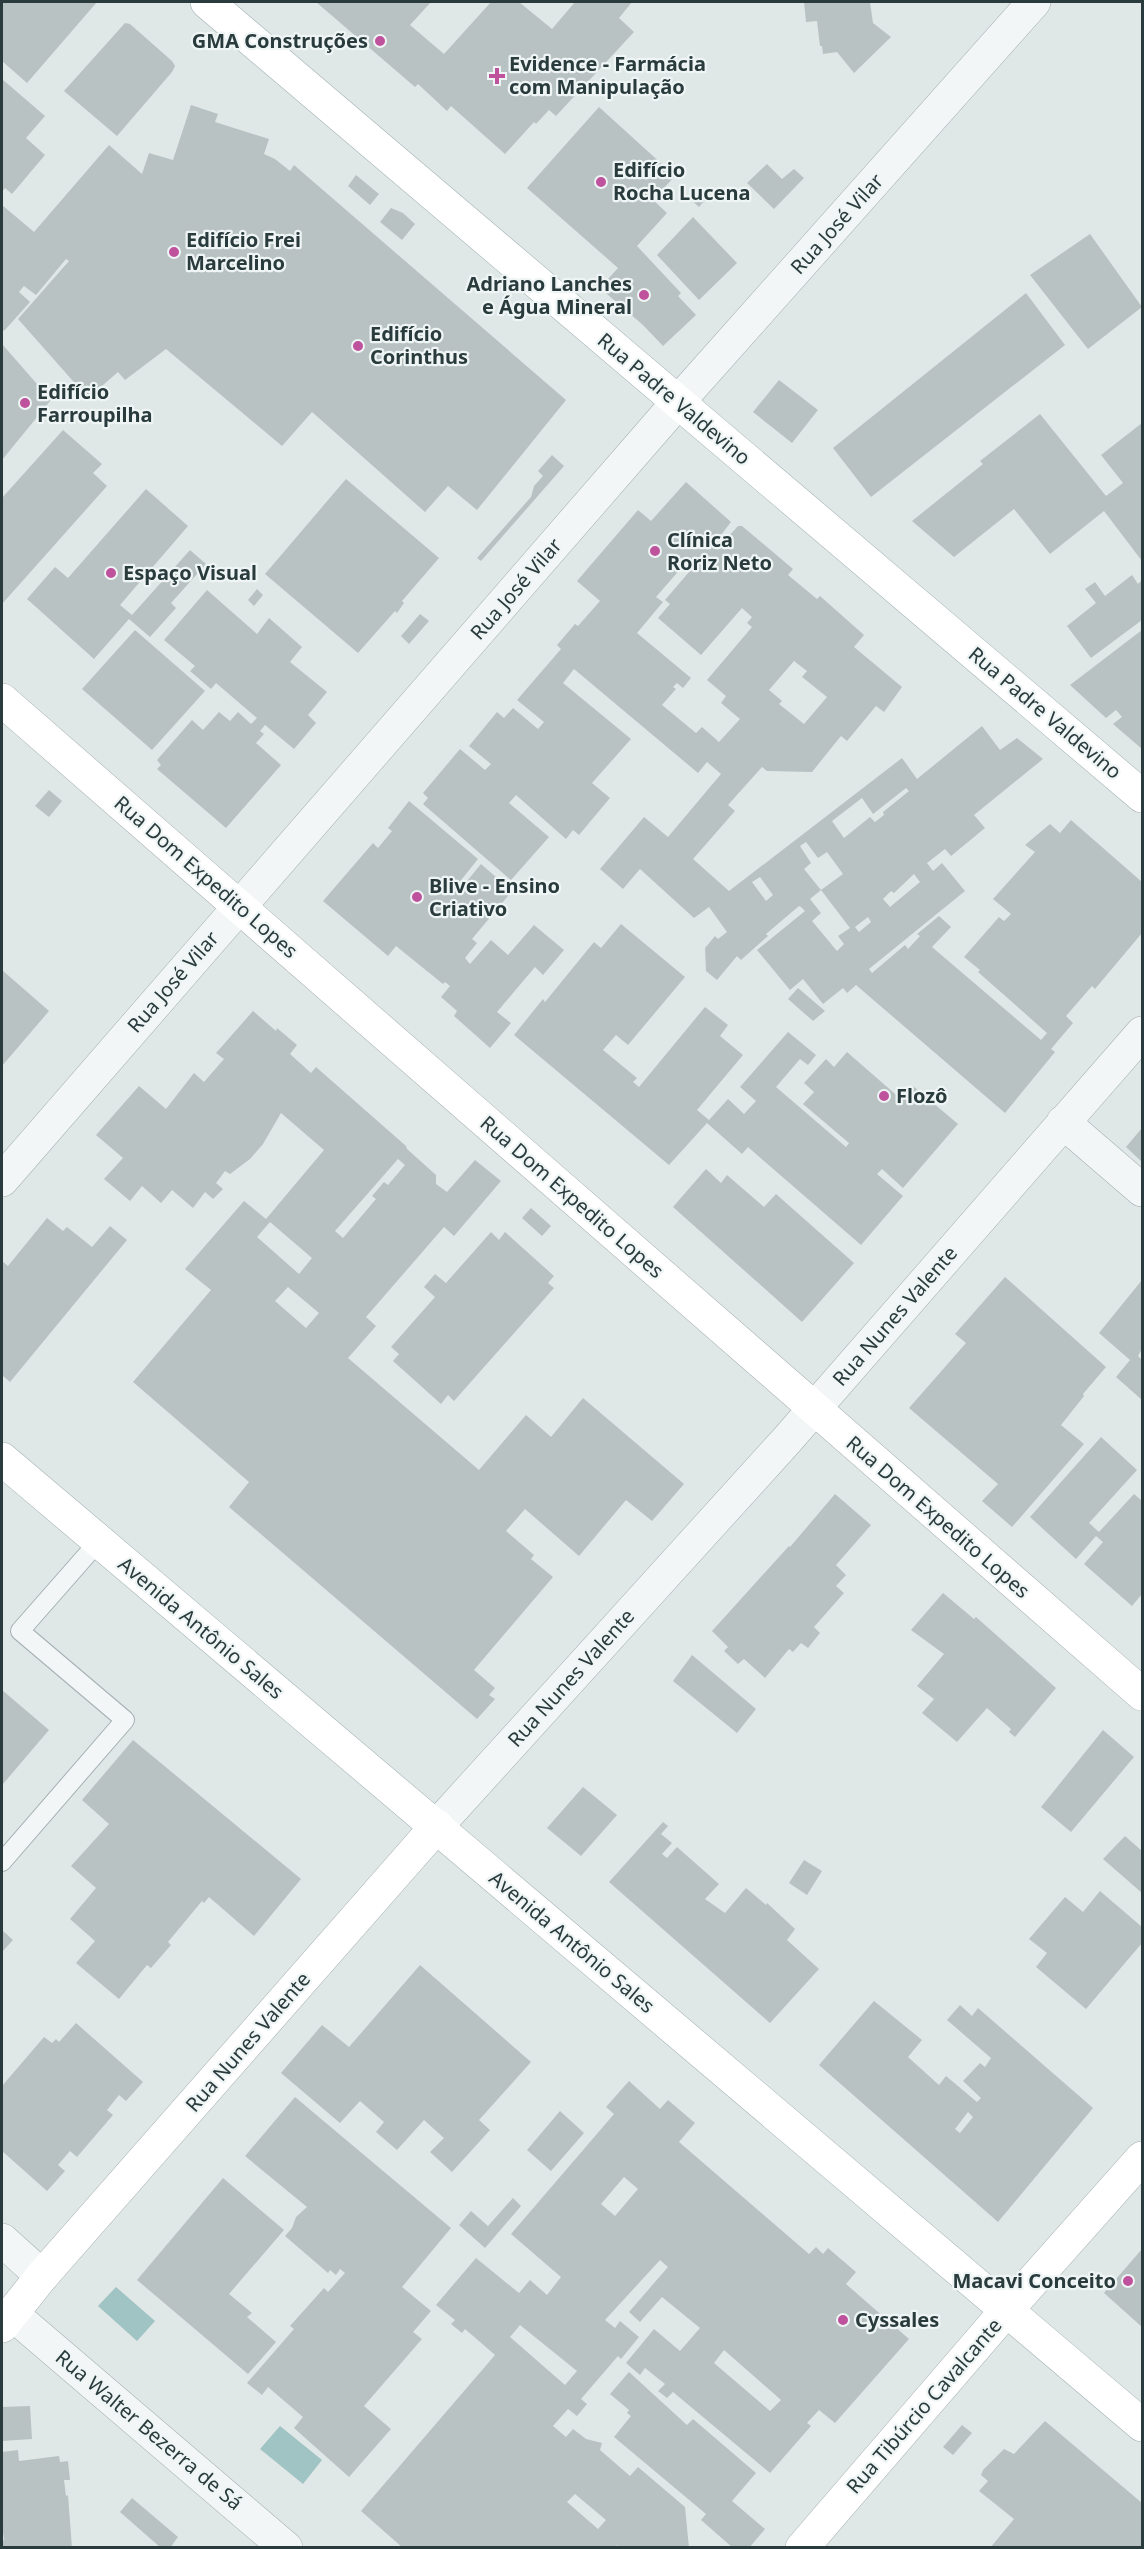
<svg xmlns="http://www.w3.org/2000/svg" width="1144" height="2549" viewBox="0 0 1144 2549" font-family="'Noto Sans',sans-serif">
<rect width="100%" height="100%" fill="#e0e7e7"/>
<!-- water -->
<path fill="#9fc4c3" d="M116,2287L155,2321L137,2341L98,2306Z
M280,2426L322,2460L303,2484L260,2449Z"/>
<!-- building -->
<path fill="#b8c2c3" fill-rule="evenodd" d="M2,2H97L27,83L2,61Z
M316,2H431L410,25L444,54L491,2H519L552,29L575,2H632L619,18L634,32L556,116L549,110L536,124L534,122L505,154L451,106L447,111L418,84L415,87Z
M804,2H870L873,23L891,37L854,73L837,52L823,54L822,46H820L817,21L806,22Z
M125,23L130,24L172,61L175,66L172,72L117,136L64,91Z
M2,79L45,116L26,138L45,155L12,194L5,188L2,192Z
M191,105L218,114L215,122L269,139L264,154L275,159L290,171L294,165L566,400L477,510L448,486L425,512L312,412L282,446L166,349L125,380L118,372L88,398L18,319L69,261L66,259L36,295L24,286L19,292L30,302L4,331L2,328V205L34,232L109,145L142,174L149,153L173,160Z
M599,107L675,176L653,200L667,213L637,246L681,293L678,296L696,315L663,346L643,325L600,288L618,268L527,188Z
M767,164L782,179L794,169L804,178L774,209L747,183Z
M356,175L379,194L370,205L348,186Z
M698,189L707,198L699,207L690,199Z
M391,208L403,213L415,224L402,240L380,222Z
M693,217L737,263L699,300L657,255Z
M1090,234L1142,307L1088,349L1030,275Z
M1026,293L1065,345L871,497L833,448Z
M2,344L51,400L2,460Z
M779,380L818,410L792,443L753,412Z
M1040,414L1106,496L1123,483L1101,455L1142,423V561L1104,511L1050,554L1014,509L954,557L912,521L983,464L980,461Z
M63,430L102,464L93,473L107,486L2,604V498Z
M552,455L564,466L481,561L477,558L531,497L534,486L543,476L538,471Z
M346,479L439,558L402,601L404,603L397,613L395,611L358,653L265,574Z
M686,482L731,522L714,544L718,548L738,526H742L793,569L788,575L817,599L820,596L864,635L854,647L902,687L884,712L876,706L847,741L841,736L812,772L767,771L762,767L728,805L735,811L693,859L729,891L902,758L917,779L982,726L1000,750L1017,738L1043,759L974,815L985,828L951,856L945,849L927,863L933,871L942,863L965,891L869,969L872,973L905,945L908,949L920,936L917,934L939,916L951,927L932,947L1041,1040L1047,1033L978,972L980,970L964,957L999,917L1004,921L1011,914L993,899L1035,852L1025,845L1050,824L1060,833L1071,820L1142,882V933L1095,989L1092,986L1066,1016L1073,1023L1051,1049L1055,1052L1005,1113L856,985L847,993L843,988L823,1004L803,979L790,990L757,950L805,911L801,907L799,906L766,934L768,936L741,960L737,956L717,980L706,971L705,948L715,936L718,939L727,932L709,907L694,918L640,869L623,889L600,869L644,817L668,837L721,774L707,762L698,773L574,669L563,683L631,739L592,783L610,798L579,835L573,830L566,839L516,795L509,803L549,837L511,880L423,804L428,798L423,793L460,749L485,770L491,764L469,746L497,712L504,718L513,708L538,729L544,722L517,700L561,649L557,645L575,624L578,626L600,601L577,581L638,510L651,521ZM689,559L695,565L665,600L670,604L658,618L701,655L742,608L752,617L747,623L752,627L707,680L726,696L721,703L740,719L719,742L702,727L696,733L662,705L676,689L673,687L677,683L683,688L691,678L637,633L663,602L656,597ZM794,661L807,671L802,677L827,697L804,724L779,704L782,701L769,690ZM906,788L909,791L883,812L884,815L875,822L870,817L844,838L832,821L862,798L873,814ZM806,842L818,858L827,852L843,874L821,890L804,869L811,863L800,846ZM914,874L920,882L890,907L883,899L891,891L894,893ZM760,877L773,895L766,901L752,882ZM821,890L850,928L838,936L844,944L837,951L812,921L821,913L810,899ZM868,917L871,922L859,932L855,927Z
M146,489L188,526L120,605L132,615L190,550L206,564L171,603L176,608L150,637L129,619L94,659L27,599L55,567L68,578Z
M1132,575L1138,584L1142,580V620L1091,658L1067,626L1096,603L1085,589L1095,582L1105,596Z
M257,589L263,595L254,606L248,600Z
M207,590L257,634L269,618L302,647L290,662L327,692L308,715L316,723L294,749L265,725L260,731L264,734L256,743L281,765L226,828L157,769L161,765L157,760L192,720L203,730L219,712L230,721L238,712L251,724L257,718L216,683L211,689L190,671L195,666L164,640Z
M420,614L429,621L409,644L401,636Z
M135,630L205,691L152,750L82,689Z
M1142,630V749L1113,724L1122,717L1116,710L1106,718L1070,685Z
M49,790L62,801L49,817L35,806Z
M409,801L478,859L454,889L458,892L481,864L512,891L472,939L477,943L465,958L470,964L491,940L508,955L534,925L564,950L543,975L535,967L497,1012L511,1023L490,1048L454,1016L457,1011L441,997L450,986L445,982L443,984L396,946L388,956L323,901L373,843L378,848L392,831L388,828Z
M621,924L685,977L628,1045L616,1035L603,1050L637,1078L633,1082L639,1087L705,1007L728,1025L720,1036L743,1055L697,1110L709,1120L728,1099L744,1114L756,1101L740,1087L788,1032L816,1055L808,1065L800,1059L776,1087L846,1147L849,1143L803,1104L814,1092L804,1083L826,1059L834,1067L847,1052L902,1100L913,1086L958,1124L903,1188L882,1169L877,1174L903,1196L861,1245L748,1147L742,1154L707,1123L669,1165L514,1035L543,999L545,1002L594,942L601,948Z
M2,970L49,1011L2,1066Z
M798,988L825,1011L813,1021L788,999Z
M253,1011L276,1031L277,1028L297,1045L290,1054L311,1073L316,1067L406,1146L407,1149L436,1175V1184L447,1192L475,1160L501,1181L454,1236L444,1227L366,1317L376,1326L348,1358L479,1470L526,1415L551,1437L583,1398L684,1484L652,1521L626,1500L579,1556L525,1509L506,1531L534,1555L531,1559L553,1577L474,1670L495,1688L489,1695L495,1699L477,1719L229,1507L249,1482L133,1382L211,1290L185,1269L244,1201L266,1219L324,1150L281,1113L263,1144L250,1159L230,1174L225,1171L216,1183L223,1189L213,1199L205,1192L193,1208L172,1190L161,1203L142,1186L130,1201L104,1179L123,1158L96,1135L139,1086L166,1109L194,1073L204,1082L224,1059L216,1053ZM398,1159L405,1165L388,1185L384,1182L372,1196L376,1199L343,1238L335,1231ZM270,1222L312,1258L299,1274L257,1237ZM288,1287L319,1313L306,1328L275,1301Z
M1142,1128V1162L1126,1147Z
M706,1169L721,1183L727,1175L764,1207L776,1194L854,1263L802,1322L673,1207Z
M531,1208L551,1226L542,1236L522,1218Z
M47,1218L63,1231L67,1227L92,1247L110,1226L127,1240L10,1382L2,1375V1261L8,1266Z
M491,1232L499,1240L505,1232L554,1276L548,1283L554,1288L454,1401L448,1395L441,1404L393,1361L399,1354L391,1347L435,1297L424,1287L435,1274L446,1283Z
M1005,1277L1106,1367L1083,1394L1084,1396L1061,1425L1084,1444L1012,1527L982,1501L998,1484L909,1408L966,1343L955,1334Z
M1142,1280V1349L1138,1356L1142,1360V1400L1116,1377L1130,1360L1099,1333Z
M1101,1437L1137,1470L1089,1523L1099,1532L1134,1494L1141,1500L1142,1498V1594L1132,1606L1084,1564L1103,1542L1096,1536L1076,1559L1030,1517Z
M835,1494L871,1525L836,1565L846,1575L836,1586L844,1593L814,1627L820,1633L808,1648L801,1643L793,1652L789,1649L765,1678L744,1659L738,1664L724,1651L728,1647L712,1631L789,1546L790,1547Z
M943,1593L974,1619L976,1617L1056,1688L1015,1737L1009,1732L1011,1729L987,1708L957,1742L922,1713L934,1699L917,1686L944,1654L911,1630Z
M692,1655L756,1709L737,1733L673,1681Z
M2,1690L49,1730L3,1784L2,1783Z
M1103,1730L1134,1757L1071,1832L1041,1807Z
M133,1740L301,1879L254,1936L209,1897L204,1903L202,1901L168,1942L171,1945L151,1968L147,1965L119,1999L76,1963L95,1941L70,1919L96,1888L71,1866L109,1824L82,1800Z
M583,1787L617,1815L581,1856L547,1828Z
M663,1822L668,1826L661,1834L672,1843L662,1854L667,1858L677,1847L719,1884L705,1899L725,1913L746,1888L766,1905L767,1903L795,1929L787,1940L819,1969L770,2023L609,1882Z
M1125,1836L1142,1851V1893L1103,1859Z
M804,1860L822,1871L807,1895L789,1883Z
M1100,1891L1142,1927V1943L1086,2009L1036,1967L1047,1953L1029,1939L1065,1897L1083,1912Z
M2,1930L13,1940L2,1952Z
M420,1965L531,2062L479,2120L490,2130L452,2172L430,2152L444,2138L424,2120L397,2150L376,2132L384,2122L360,2101L340,2123L281,2073L322,2025L349,2047Z
M874,2001L922,2040L908,2057L939,2085L946,2076L977,2102L981,2098L963,2081L980,2063L985,2067L991,2058L947,2020L960,2005L972,2016L978,2008L1093,2108L998,2222L819,2065ZM968,2112L973,2117L960,2133L955,2129Z
M76,2023L143,2082L126,2101L119,2095L107,2110L113,2115L77,2157L70,2151L58,2165L65,2171L47,2191L2,2151V2086L44,2037L52,2043L56,2039L59,2042Z
M629,2081L660,2109L668,2100L695,2123L679,2142L809,2254L816,2247L823,2254L828,2248L856,2272L846,2284L909,2339L835,2423L819,2410L807,2423L811,2426L770,2473L673,2392L667,2398L658,2391L665,2384L645,2368L640,2375L626,2363L654,2329L680,2351L700,2328L662,2297L640,2322L629,2312L668,2267L660,2260L605,2320L615,2328L620,2321L639,2337L621,2359L618,2356L581,2399L587,2404L577,2416L568,2409L553,2426L566,2437L573,2429L586,2439L602,2443L600,2450L630,2476L638,2467L685,2507L689,2548H620L617,2545L616,2548H403L361,2511L495,2355L465,2329L462,2333L451,2324L455,2320L436,2305L476,2258L519,2293L530,2280L547,2295L561,2277L511,2234L614,2114L606,2107ZM624,2177L638,2189L615,2216L601,2204ZM520,2325L577,2371L565,2385L510,2337ZM724,2350L781,2400L770,2411L714,2363ZM575,2494L606,2520L598,2529L567,2502Z
M295,2097L451,2228L402,2287L431,2311L413,2332L422,2339L364,2406L391,2429L349,2477L294,2428L303,2417L268,2387L262,2395L247,2383L294,2329L290,2326L324,2288L328,2292L345,2273L340,2269L336,2275L330,2270L328,2273L285,2236L292,2228L296,2217L307,2207L245,2156Z
M560,2111L584,2133L551,2171L527,2150Z
M223,2178L284,2230L229,2294L252,2313L247,2317L276,2342L248,2374L137,2280Z
M513,2198L521,2206L485,2248L459,2225L471,2211L488,2226Z
M1142,2249V2327L1104,2293Z
M629,2372L687,2425L693,2419L756,2473L732,2501L765,2529L749,2548H733L701,2520L706,2514L614,2437L631,2416L627,2413L629,2410L610,2394Z
M30,2406L32,2439L2,2441V2407Z
M1045,2421L1142,2503V2548H990L1014,2519L979,2491L988,2481L981,2475L983,2470L1004,2449L1014,2454Z
M962,2425L972,2433L953,2455L943,2447Z
M18,2450L19,2461L59,2456L60,2462L68,2461L70,2480H64L66,2496L68,2495L72,2548H2V2541L4,2540L2,2525V2452Z
M132,2498L178,2537L170,2548H161L120,2512Z"/>
<g fill="none" stroke-linecap="round" stroke-linejoin="round">
<defs>
<path id="lane" d="M2,1862L125,1720L20,1631L99,1541"/>
<path id="street" d="M1063,1122L1142,1190
M2,1180L678,402L1034,2
M437,1826L787,1440L1142,1033
M2,2240L42,2276
M11,2313L286,2548"/>
<path id="secondary" d="M2,700L1142,1694
M2,2326L42,2276L437,1826
M802,2548L1006,2311L1142,2158"/>
<path id="primary" d="M207,2L1142,796
M2,1459L1142,2425"/>
</defs>
<!-- lane casing -->
<use href="#lane" stroke="#a6b0b1" stroke-width="20"/>
<!-- street casing -->
<use href="#street" stroke="#a6b0b1" stroke-width="34"/>
<!-- secondary casing -->
<use href="#secondary" stroke="#a6b0b1" stroke-width="34"/>
<!-- primary casing -->
<use href="#primary" stroke="#a0b0b2" stroke-width="34"/>
<!-- lane -->
<use href="#lane" stroke="#f2f6f6" stroke-width="18"/>
<!-- street -->
<use href="#street" stroke="#f2f6f6" stroke-width="33"/>
<!-- secondary -->
<use href="#secondary" stroke="#fff" stroke-width="33"/>
<!-- primary -->
<use href="#primary" stroke="#fff" stroke-width="33"/>
</g>
<!-- markers -->
<g fill="#bf529c" stroke="#eff5f5" stroke-width="2">
<circle cx="380" cy="41" r="6"/>
<path d="M494 67h6v6h6v6h-6v6h-6v-6h-6v-6h6z"/>
<circle cx="601" cy="182" r="6"/>
<circle cx="174" cy="252" r="6"/>
<circle cx="644" cy="295" r="6"/>
<circle cx="358" cy="346" r="6"/>
<circle cx="25" cy="403" r="6"/>
<circle cx="655" cy="551" r="6"/>
<circle cx="111" cy="573" r="6"/>
<circle cx="417" cy="897" r="6"/>
<circle cx="884" cy="1096" r="6"/>
<circle cx="1128" cy="2281" r="6"/>
<circle cx="843" cy="2320" r="6"/>
</g>
<g text-anchor="middle" stroke-width="4.5" stroke-linejoin="round" paint-order="stroke">
<!-- poi labels -->
<g font-size="20" font-weight="bold" fill="#2a3b3d" stroke="#eff5f5" text-anchor="start">
<text x="368" y="48" text-anchor="end">GMA Construções</text>
<text x="509" y="71">Evidence - Farmácia<tspan x="509" dy="23">com Manipulação</tspan></text>
<text x="613" y="177">Edifício<tspan x="613" dy="23">Rocha Lucena</tspan></text>
<text x="186" y="247">Edifício Frei<tspan x="186" dy="23">Marcelino</tspan></text>
<text x="632" y="291" text-anchor="end">Adriano Lanches<tspan x="632" dy="23">e Água Mineral</tspan></text>
<text x="370" y="341">Edifício<tspan x="370" dy="23">Corinthus</tspan></text>
<text x="37" y="399">Edifício<tspan x="37" dy="23">Farroupilha</tspan></text>
<text x="667" y="547">Clínica<tspan x="667" dy="23">Roriz Neto</tspan></text>
<text x="123" y="580">Espaço Visual</text>
<text x="429" y="893">Blive - Ensino<tspan x="429" dy="23">Criativo</tspan></text>
<text x="896" y="1103">Flozô</text>
<text x="1116" y="2288" text-anchor="end">Macavi Conceito</text>
<text x="855" y="2327">Cyssales</text>
</g>
<!-- street labels -->
<g font-size="20" fill="#2a3b3d" stroke="#eff5f5">
<text transform="translate(837 224) rotate(-48)" y="7">Rua José Vilar</text>
<text transform="translate(674 399) rotate(40)" y="7">Rua Padre Valdevino</text>
<text transform="translate(516 589) rotate(-49)" y="7">Rua José Vilar</text>
<text transform="translate(1045 713) rotate(40)" y="7">Rua Padre Valdevino</text>
<text transform="translate(206 877) rotate(41)" y="7">Rua Dom Expedito Lopes</text>
<text transform="translate(173 982) rotate(-49)" y="7">Rua José Vilar</text>
<text transform="translate(572 1197) rotate(41)" y="7">Rua Dom Expedito Lopes</text>
<text transform="translate(895 1316) rotate(-49)" y="7">Rua Nunes Valente</text>
<text transform="translate(938 1517) rotate(41)" y="7">Rua Dom Expedito Lopes</text>
<text transform="translate(201 1628) rotate(40)" y="7">Avenida Antônio Sales</text>
<text transform="translate(571 1678) rotate(-48)" y="7">Rua Nunes Valente</text>
<text transform="translate(572 1942) rotate(40)" y="7">Avenida Antônio Sales</text>
<text transform="translate(248 2042) rotate(-49)" y="7">Rua Nunes Valente</text>
<text transform="translate(924 2406) rotate(-49)" y="7">Rua Tibúrcio Cavalcante</text>
<text transform="translate(149 2430) rotate(40)" y="7">Rua Walter Bezerra de Sá</text>
</g>
</g>
<!-- border -->
<rect width="1144" height="2549" fill="none" stroke="#2a3b3d" stroke-width="6"/>
</svg>
